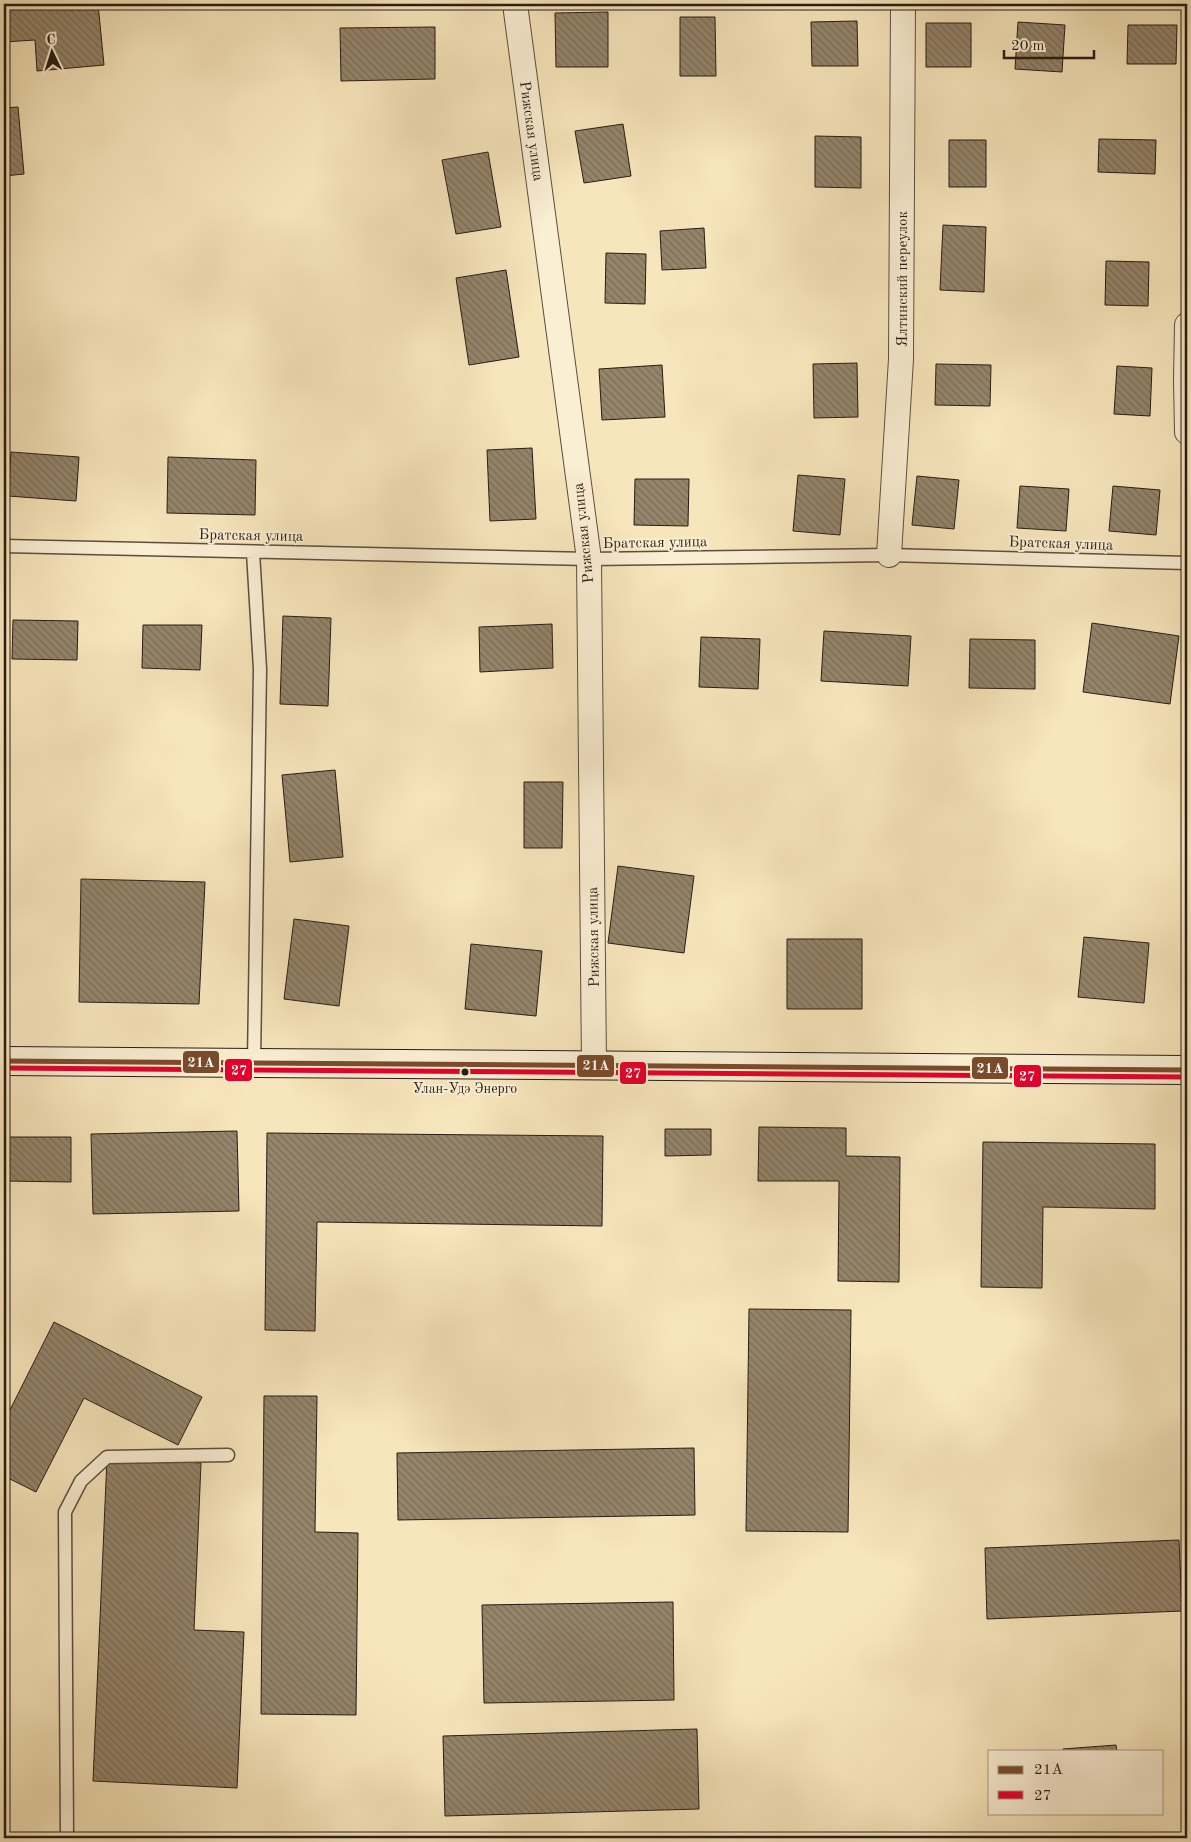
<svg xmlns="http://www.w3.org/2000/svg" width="1191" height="1842" viewBox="0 0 1191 1842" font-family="'Old Standard TT',serif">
<defs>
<pattern id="building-back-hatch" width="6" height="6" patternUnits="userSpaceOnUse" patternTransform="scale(1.25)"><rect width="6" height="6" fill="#94856b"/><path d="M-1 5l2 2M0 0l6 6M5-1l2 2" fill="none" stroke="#796c57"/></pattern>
</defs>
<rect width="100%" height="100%" fill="#f7e5bb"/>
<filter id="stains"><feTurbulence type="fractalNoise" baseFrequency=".004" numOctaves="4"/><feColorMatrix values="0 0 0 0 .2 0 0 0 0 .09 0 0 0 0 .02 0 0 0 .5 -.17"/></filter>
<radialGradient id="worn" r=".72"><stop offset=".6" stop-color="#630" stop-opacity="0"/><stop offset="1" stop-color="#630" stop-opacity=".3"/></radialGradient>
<!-- building -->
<path fill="url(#building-back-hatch)" stroke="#281c15" d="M4,4H98L104,65L37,71L35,40L4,42Z
M608,12V67H556L555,13Z
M680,17H715L716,76H680Z
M857,21L858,66H812L811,22Z
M1018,22L1065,25L1062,72L1015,69Z
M926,23H971V67H926Z
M1128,25H1177L1176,64H1127Z
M435,27V79L341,81L340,28Z
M18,107L24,174L4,176V108Z
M623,124L631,176L584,183L575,131Z
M815,136L861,137V188L815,187Z
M1099,139L1156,140L1155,174L1098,172Z
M949,140H986V187H949Z
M488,152L501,227L456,234L442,160Z
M943,225L986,227L984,292L940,290Z
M704,228L706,268L662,270L660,231Z
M606,253L646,254L645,304L605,303Z
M1106,261L1149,262L1148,306L1105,305Z
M506,270L519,357L469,365L456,278Z
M857,363L858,417L814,418L813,364Z
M936,364L991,365L990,406L935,405Z
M662,365L665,417L602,420L599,369Z
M1117,366L1152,368L1150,416L1114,414Z
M532,448L536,519L490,521L487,450Z
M11,452L79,457L76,501L8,496Z
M168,457L256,460L255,515L167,513Z
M798,475L845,479L840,535L793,531Z
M917,476L959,480L954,529L912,525Z
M635,479H689L688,526L634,525Z
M1020,486L1069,489L1066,531L1017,528Z
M1113,486L1160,490L1156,535L1109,531Z
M283,616L331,618L328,706L280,704Z
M13,620L78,621L77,660L12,659Z
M1092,623L1179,636L1170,704L1083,692Z
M552,624L553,668L480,672L479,627Z
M143,625H202L200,670L142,668Z
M824,631L911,636L908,686L821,681Z
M701,637L760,639L758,689L699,687Z
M970,639L1035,640V689L969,688Z
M335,770L343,857L290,862L282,775Z
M524,782H563L562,848H524Z
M618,866L694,876L684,953L608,943Z
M81,879L205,882L199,1004L79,1002Z
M294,919L349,926L339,1006L284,999Z
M1084,937L1149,943L1144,1003L1078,997Z
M787,939H862V1009H787Z
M471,944L542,951L536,1016L465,1009Z
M759,1127L846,1128V1156L900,1157L899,1282L838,1281L839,1181H758Z
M665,1129H711V1155L665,1156Z
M237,1131L239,1211L93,1214L91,1134Z
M267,1133L603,1136L602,1226L317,1222L315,1331L265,1330Z
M4,1137H71V1182L4,1181Z
M983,1142L1155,1144V1209L1043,1207L1042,1288L981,1287Z
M749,1309L851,1310L848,1532L746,1531Z
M54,1322L202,1397L178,1445L84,1398L36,1492L4,1476V1422Z
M264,1396H317L315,1532L358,1533L356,1715L261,1714Z
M694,1448L695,1515L398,1520L397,1453Z
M107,1458L201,1463L194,1630L244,1632L237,1788L93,1781Z
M1179,1540L1182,1611L987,1619L985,1548Z
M673,1602L674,1700L484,1703L482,1605Z
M697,1729L699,1809L445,1816L443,1736Z
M1116,1745L1117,1751H1063V1749Z"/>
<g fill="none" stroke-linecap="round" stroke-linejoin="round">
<defs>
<path id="service" d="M4,546L589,559L889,555L1187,563
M253,552L260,669L254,1062
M67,1838L65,1512L81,1481L107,1457L228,1455"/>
<path id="minor" d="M515,4L589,559L594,1066
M1187,325L1186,380L1187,432
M889,555L901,359L903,4"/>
<path id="secondary" d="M4,1061L1187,1070"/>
</defs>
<!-- service casing -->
<use href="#service" stroke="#5c4e3e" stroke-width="15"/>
<!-- minor casing -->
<use href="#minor" stroke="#5c4e3e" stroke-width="26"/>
<!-- secondary casing -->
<use href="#secondary" stroke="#281c15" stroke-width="30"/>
<!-- service -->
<use href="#service" stroke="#faeed3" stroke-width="12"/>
<!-- minor -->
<use href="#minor" stroke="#faeed3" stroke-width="24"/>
<!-- secondary -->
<use href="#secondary" stroke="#faeed3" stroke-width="28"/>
<defs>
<path id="bus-1" d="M4,1061L1187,1070"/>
<path id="bus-2" d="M4,1068L1187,1077"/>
</defs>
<!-- bus-1 casing -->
<use href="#bus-1" stroke="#faeed3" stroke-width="9"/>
<!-- bus-2 casing -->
<use href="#bus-2" stroke="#faeed3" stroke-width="9"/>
<!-- bus-1 -->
<use href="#bus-1" stroke="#7a4b2a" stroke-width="5"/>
<!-- bus-2 -->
<use href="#bus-2" stroke="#e4002b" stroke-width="5"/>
</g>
<!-- markers -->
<circle fill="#281c15" stroke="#faeed3" stroke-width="2" cx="465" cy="1072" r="4.5"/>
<g text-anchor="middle" stroke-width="4" stroke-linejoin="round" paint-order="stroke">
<!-- bus labels -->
<g font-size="14" fill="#281c15" stroke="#faeed3">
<text x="465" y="1093">Улан-Удэ Энерго</text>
</g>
<!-- street labels -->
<g font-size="15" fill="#281c15" stroke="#faeed3">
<text transform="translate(532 131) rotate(82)" y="5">Рижская улица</text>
<text transform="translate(902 279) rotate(-90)" y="5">Ялтинский переулок</text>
<text transform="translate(583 533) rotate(-96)" y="5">Рижская улица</text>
<text transform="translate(251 535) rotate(1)" y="5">Братская улица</text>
<text transform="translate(655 542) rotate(-1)" y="5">Братская улица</text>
<text transform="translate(1061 543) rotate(2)" y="5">Братская улица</text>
<text transform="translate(593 937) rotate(-91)" y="5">Рижская улица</text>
</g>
</g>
<g stroke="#faeed3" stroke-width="2">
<rect x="182" y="1050" width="38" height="24" rx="5" fill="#7a4b2a"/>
<rect x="576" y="1054" width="39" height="24" rx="5" fill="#7a4b2a"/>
<rect x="971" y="1056" width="38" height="24" rx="5" fill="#7a4b2a"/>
<rect x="224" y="1058" width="29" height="24" rx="5" fill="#e4002b"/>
<rect x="619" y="1061" width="28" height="24" rx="5" fill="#e4002b"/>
<rect x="1013" y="1064" width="29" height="24" rx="5" fill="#e4002b"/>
</g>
<g font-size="14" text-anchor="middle" font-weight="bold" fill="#fff">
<text x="201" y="1067">21А</text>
<text x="596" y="1070">21А</text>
<text x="990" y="1073">21А</text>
<text x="239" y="1075">27</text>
<text x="633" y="1078">27</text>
<text x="1027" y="1081">27</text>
</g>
<!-- margin -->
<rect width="1191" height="1842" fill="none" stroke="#f7e5bb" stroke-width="20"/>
<rect x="5" y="5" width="1181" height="1832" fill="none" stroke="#281c15" stroke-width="2.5"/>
<rect x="10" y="10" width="1171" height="1822" fill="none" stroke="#281c15"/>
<!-- legend -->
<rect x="988" y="1750" width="175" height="65" fill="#faeed3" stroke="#a69a87"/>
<rect x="998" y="1766" width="25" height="8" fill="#7a4b2a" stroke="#a69a87"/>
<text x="1034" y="1774" font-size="15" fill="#281c15">21А</text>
<rect x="998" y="1791" width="25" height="8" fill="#e4002b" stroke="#a69a87"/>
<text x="1034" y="1800" font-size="15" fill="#281c15">27</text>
<!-- north arrow -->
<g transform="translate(52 52) rotate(356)" stroke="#faeed3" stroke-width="4" paint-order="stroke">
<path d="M0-4L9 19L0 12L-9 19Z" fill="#281c15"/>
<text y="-8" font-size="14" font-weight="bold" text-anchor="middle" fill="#281c15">С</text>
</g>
<!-- scale -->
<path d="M1004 50v8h90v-8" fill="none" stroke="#281c15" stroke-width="2.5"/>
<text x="1011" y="50" font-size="15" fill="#281c15" stroke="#faeed3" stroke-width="4" paint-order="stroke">20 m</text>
<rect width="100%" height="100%" filter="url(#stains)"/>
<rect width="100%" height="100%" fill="url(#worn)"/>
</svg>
